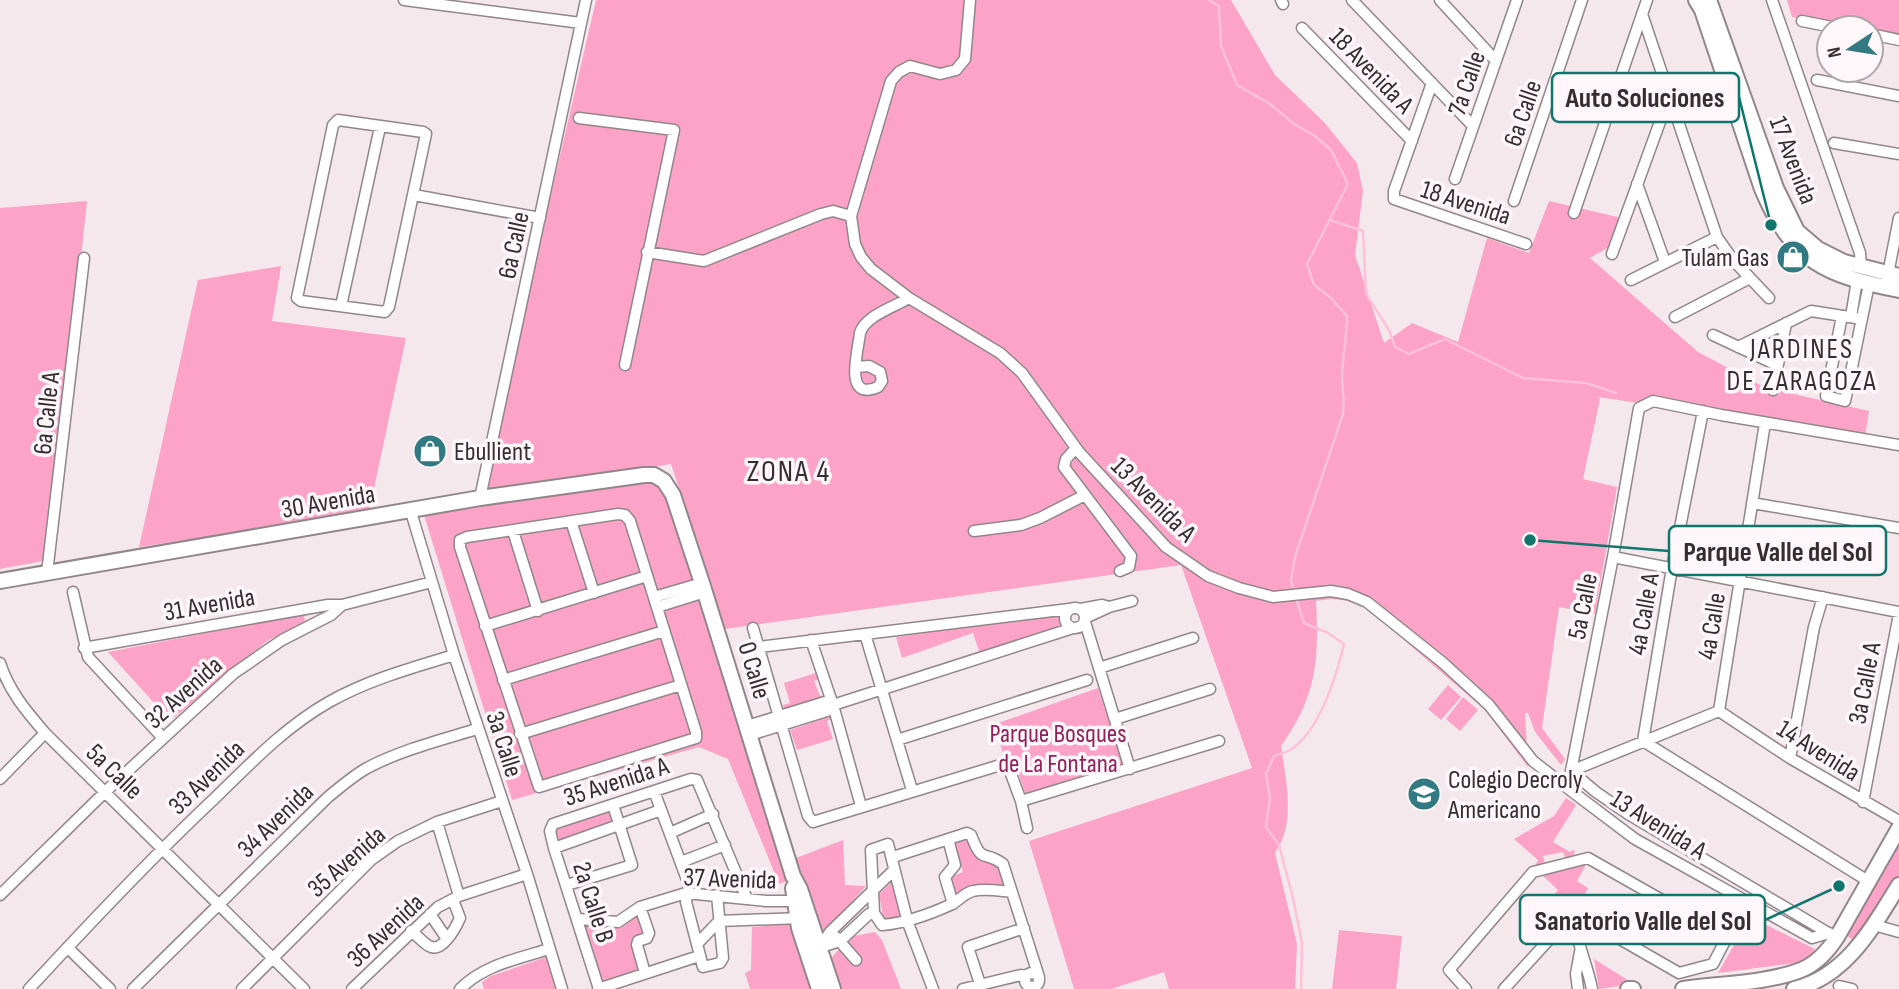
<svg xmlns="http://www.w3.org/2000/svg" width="1899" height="989" viewBox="0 0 1899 989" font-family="'Sofia Sans Condensed',sans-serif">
<rect width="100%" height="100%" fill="#f5e8ed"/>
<!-- green -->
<path fill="#fca3c7" d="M596,0H1231L1275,75L1324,122L1357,163L1363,191L1355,255L1384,343L1412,323L1458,342L1487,238L1529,253L1549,201L1618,217V242L1590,258L1698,352L1764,387H1766L1774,375L1771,389L1869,411L1865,437L1598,397L1600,399L1583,479L1617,487L1595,614L1559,607L1542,728L1565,759L1561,765L1535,732L1528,713H1525L1528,767L1485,710L1366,607C1348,600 1336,597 1316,601C1319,660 1317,696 1281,746C1286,780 1296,824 1275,853L1297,944L1295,989H1169L1164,972L1111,989H1074L1029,841L1252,768L1181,565L725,629L671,464L481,497Z
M1787,0H1899V35L1871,31V28H1856L1792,17Z
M87,201L49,560L0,569V208Z
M281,266L272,321L406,338L369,512L139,547L198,280Z
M660,479L791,880L779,884L728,759L699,747L512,800L424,515Z
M1063,613V619L1066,626L980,654L973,633L902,658L896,637Z
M298,615L304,616L305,621L267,641L175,717L166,716L108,652Z
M819,672L821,678L814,681L820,696L827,694L828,698L785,710L783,705L790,703L784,683Z
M1448,685L1461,697L1441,720L1428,709Z
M1098,688L1125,771L1029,805L1015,763L1006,766L995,724Z
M1463,697L1478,710L1460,731L1446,719Z
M833,716L834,718L827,721L833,739L797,750L790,730Z
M1566,798L1576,805L1553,842L1570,852L1573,850L1575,851L1572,859L1566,860L1563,852L1543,856L1545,864L1535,866L1538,860L1514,839L1554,816Z
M612,807L617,823L557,842L552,826Z
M970,836L977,857L1003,868L1011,889C987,886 974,879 957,899L951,877L963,872L953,841Z
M843,840L845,885L866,886L825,931L821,929L796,858Z
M1899,840V876L1856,942L1844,934Z
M1587,863L1577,881L1588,888L1578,908L1580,910L1576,917L1588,924L1572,926L1547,904L1558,890L1541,874Z
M894,880L905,918L889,922L883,917L879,894Z
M638,912L645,934L632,939L640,969L602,982L584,925L621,928Z
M1750,917L1815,949L1811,958L1804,962L1718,973Z
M791,924L812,989H750L745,973L751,970L752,927Z
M1339,930L1402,936L1396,989H1332Z
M875,932L882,940L901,989H839L829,961L839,949L852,965L861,962L848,942L854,936Z
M546,957L556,989H484L482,982L491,976Z
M1594,959L1634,984L1599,989Z"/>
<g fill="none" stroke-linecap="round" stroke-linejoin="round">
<!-- stream -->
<path stroke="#ffc1d8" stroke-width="2.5" d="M1209,0L1219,6L1221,46L1237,85L1270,104L1294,124L1315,136L1331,150L1348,184L1307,264L1314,285L1331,298L1347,316C1347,336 1343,354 1342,374C1342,388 1345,401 1343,414L1295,557L1291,580L1294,592
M1330,220L1363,231L1366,294L1389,330L1395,347L1409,354L1445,339L1523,378L1586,383L1616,393
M1296,598L1304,623L1328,633L1344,644C1336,677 1320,731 1290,750C1285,753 1279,754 1274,756L1266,774L1270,798L1266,827L1279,845L1293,898L1302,943L1301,989"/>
<defs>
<path id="street" d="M404,0L581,23
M970,0L965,59L956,70L940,74L910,66L899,72L891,81L851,216L855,244L861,257L871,269L909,298L1000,353L1022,373L1079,452L1166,547L1208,576L1239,588L1273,597L1331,591L1348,594L1367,602L1442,662L1489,705L1533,761L1574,793L1635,839L1812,938L1829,933
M1281,0L1283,4
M1352,0L1473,126
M1440,0L1496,61
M1772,0L1860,253L1861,267
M1642,14L1717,237L1733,260L1769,298
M1802,21L1837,28
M1302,28L1412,141
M1871,34L1899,40
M1817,80L1899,96
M1432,83L1394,191V199L1526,244
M579,118L674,130L625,365
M338,120L423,132L426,134L389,307L385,312L301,301L297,298L333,125Z
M1834,143L1899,154
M1455,179L1517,0
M1637,184L1665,262
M414,195L540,218
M1514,201L1582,0
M1574,213L1647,0
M647,252L704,261L821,214L833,211L851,216
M1612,254L1669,97
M1887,279L1899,218
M1631,280L1717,237
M341,306L380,127
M1842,316L1826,396L1845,401L1869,284
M1675,317L1750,278
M1851,317L1857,280
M1713,335L1777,365
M1738,347L1811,311L1862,319
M856,367L869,366L880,372L882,381L878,387C843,402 858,352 860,333C865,316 894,307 909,298
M1773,390L1786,323
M1703,411L1672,568L1643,741L1868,881
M1076,448L1066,459L1064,467L1131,556L1129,567L1120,571
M480,498L586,0
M1752,503L1899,528
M411,512L454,655L527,874L562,989
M618,514L625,515L630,521L696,732V738L539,787L460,547V540L467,537Z
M571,521L594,593
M513,531L538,611
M974,531L1021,525L1040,518L1085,495
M1613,557L1899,612
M47,573L84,258
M73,592L88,657L163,738
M654,597L702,583
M657,607L705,592
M1065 618a10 10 0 1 1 20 0a10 10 0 1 1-20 0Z
M1081,609L1102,605L1109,607
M1085,618L1109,607L1132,601
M1085,622L1130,769
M485,626L647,576
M753,628L808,816L813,822L1007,763L1021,801L1027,828
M865,634L912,790
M811,640L833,705L861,806
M759,647L1069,609
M84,648L328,605H342
M0,663C9,691 26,711 45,733L304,989
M1099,668L1193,638
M503,680L664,631
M1719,711L1765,423
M1719,711L1790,758L1899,821
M1115,719L1210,689
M747,726L825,702L833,705
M520,734L681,685
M750,735L827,711L833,705L1073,628
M897,740L1087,680
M1790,758L1814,627L1823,597
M1571,771L1613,557L1639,408L1653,401L1721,415L1899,445
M1571,771L1596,792L1628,814L1830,934
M1571,771L1719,711
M0,779L45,733
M654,791L689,885L686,902L703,967L720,963L723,958L717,895
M1021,801L1219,741
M1863,802L1899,614
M437,822L459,896
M670,833L713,814
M948,839L955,865L945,877L953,904
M554,848L661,810
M893,857L967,833L971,835C983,866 983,849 1003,864L1039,977
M681,862L725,845
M567,885L632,865L613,805
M0,895L106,791L233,674L282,640L331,615L342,605L432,582
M640,907L649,933L647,938L638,941L637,945L645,973
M874,913L871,850L888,844L908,923L933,989
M430,914L447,939
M578,919L618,922L640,907L686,893L766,901H800
M1874,925L1899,932
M1576,930C1580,951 1588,968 1592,989
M411,931C417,935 423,943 429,946C442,954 456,927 460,918L453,900
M836,937L856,960
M698,943L719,921L801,918
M68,948L110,989
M819,948L830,932L894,870
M815,949L840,941L869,914L874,913L882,925C906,923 928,915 950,905C959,901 964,893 973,891C985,888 1000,891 1012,892
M1025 980a7 7 0 1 1 14 0a7 7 0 1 1-14 0Z
M980,984L968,947L1024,928
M1839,986L1852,989
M29,989C89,924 150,859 215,798C251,763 285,727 329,702C368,680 411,668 454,655
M133,989L327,798C340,787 353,776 367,768C401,750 441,740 477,729
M242,989L371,860L398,841L437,822L502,801
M352,989L438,907L459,896L527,874
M460,989C484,965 517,959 549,949
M598,989L699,956
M599,989L554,848L550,831L553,824L691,779L697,780L747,899
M963,989L1021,975L1026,976
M1466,989L1449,970L1533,872L1588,858L1727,937L1713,964L1679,973L1599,927L1556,932L1504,989
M1578,989L1576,974L1580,952"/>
<path id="secondary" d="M1696,0L1702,10L1762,189C1793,262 1824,275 1899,290
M1709,0L1776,188L1797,231L1818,249L1844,262L1899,276
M0,581L480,498L644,475H654L664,481L673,495L702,583L793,876L800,889L833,989
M793,888L799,928L819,989
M1628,989H1633
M1683,989C1718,984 1768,983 1801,970C1816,964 1828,951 1837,937L1899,828
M1794,989C1846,977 1873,927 1899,885"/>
</defs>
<!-- street casing -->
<use href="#street" stroke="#91868a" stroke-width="13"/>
<!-- secondary casing -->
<use href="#secondary" stroke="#91868a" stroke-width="18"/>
<!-- street -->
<use href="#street" stroke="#fff" stroke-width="10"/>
<!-- secondary -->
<use href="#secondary" stroke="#fff" stroke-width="14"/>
</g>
<!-- icons -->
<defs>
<symbol id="shop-disc" viewBox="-11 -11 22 22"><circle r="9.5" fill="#327a81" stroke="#fff7fa"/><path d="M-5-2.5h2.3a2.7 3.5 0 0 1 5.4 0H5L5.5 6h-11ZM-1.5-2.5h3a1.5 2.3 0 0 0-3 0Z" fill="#fff"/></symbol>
<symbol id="school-disc" viewBox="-11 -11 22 22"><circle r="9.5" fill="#327a81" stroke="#fff7fa"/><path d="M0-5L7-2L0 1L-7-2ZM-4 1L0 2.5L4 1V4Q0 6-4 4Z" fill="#fff"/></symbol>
</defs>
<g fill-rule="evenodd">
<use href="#shop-disc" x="1774" y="238" width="38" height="38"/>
<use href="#shop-disc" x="411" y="432" width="38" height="38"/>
<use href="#school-disc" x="1405" y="775" width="38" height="38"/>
</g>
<g text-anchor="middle" stroke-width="7" stroke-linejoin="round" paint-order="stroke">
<!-- street labels -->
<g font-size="26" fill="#332e30" stroke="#fff7fa">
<text transform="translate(1372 70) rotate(46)" y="9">18 Avenida A</text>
<text transform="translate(1466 83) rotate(-71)" y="9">7a Calle</text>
<text transform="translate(1522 113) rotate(-71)" y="9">6a Calle</text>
<text transform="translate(1794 160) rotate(69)" y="9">17 Avenida</text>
<text transform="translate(1466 202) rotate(18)" y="9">18 Avenida</text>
<text transform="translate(513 245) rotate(-78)" y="9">6a Calle</text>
<text transform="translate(46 413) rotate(-84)" y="9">6a Calle A</text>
<text transform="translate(1154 499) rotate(45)" y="9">13 Avenida A</text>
<text transform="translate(328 501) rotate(-10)" y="9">30 Avenida</text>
<text transform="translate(209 604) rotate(-10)" y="9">31 Avenida</text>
<text transform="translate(1582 606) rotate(-79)" y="9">5a Calle</text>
<text transform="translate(1643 614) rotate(-80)" y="9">4a Calle A</text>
<text transform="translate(1711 626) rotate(-81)" y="9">4a Calle</text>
<text transform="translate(755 670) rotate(73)" y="9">0 Calle</text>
<text transform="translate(1864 683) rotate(-79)" y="9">3a Calle A</text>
<text transform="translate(183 692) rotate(-42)" y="9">32 Avenida</text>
<text transform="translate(505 744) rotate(72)" y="9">3a Calle</text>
<text transform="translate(1819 750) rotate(32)" y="9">14 Avenida</text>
<text transform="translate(115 771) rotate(44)" y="9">5a Calle</text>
<text transform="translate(206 777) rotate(-44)" y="9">33 Avenida</text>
<text transform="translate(616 781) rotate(-18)" y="9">35 Avenida A</text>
<text transform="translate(275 820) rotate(-44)" y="9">34 Avenida</text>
<text transform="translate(1659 824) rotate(32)" y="9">13 Avenida A</text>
<text transform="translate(346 861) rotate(-41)" y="9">35 Avenida</text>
<text transform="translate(730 878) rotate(2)" y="9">37 Avenida</text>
<text transform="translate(594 902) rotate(72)" y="9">2a Calle B</text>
<text transform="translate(385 930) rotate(-43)" y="9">36 Avenida</text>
</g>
<!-- poi labels -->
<g font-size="26" fill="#332e30" stroke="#fff7fa" text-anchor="start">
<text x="1769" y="266" text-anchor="end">Tulam Gas</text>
<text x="454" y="460">Ebullient</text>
<text x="1448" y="788">Colegio Decroly<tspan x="1448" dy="30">Americano</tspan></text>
</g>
<!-- park labels -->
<g font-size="26" fill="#91205a" stroke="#fff7fa">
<text x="1058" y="742">Parque Bosques<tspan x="1058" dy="30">de La Fontana</tspan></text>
</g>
<!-- neighbourhood labels -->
<g font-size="28" letter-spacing="2" fill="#332e30" stroke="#fff7fa">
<text x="1802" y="358">JARDINES<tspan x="1802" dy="32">DE ZARAGOZA</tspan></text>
</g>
<!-- quarter labels -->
<g font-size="30" letter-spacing="2" fill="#332e30" stroke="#fff7fa">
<text x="789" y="481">ZONA 4</text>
</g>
</g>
<!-- callouts -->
<path fill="none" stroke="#0f766e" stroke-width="2.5" d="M1771 225L1739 97M1530 540L1669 551M1839 886L1765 920"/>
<g fill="#0f766e" stroke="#fff7fa" stroke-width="2.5">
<circle cx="1771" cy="225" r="7"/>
<circle cx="1530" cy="540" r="7"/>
<circle cx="1839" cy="886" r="7"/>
</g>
<g fill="#fff7fa" stroke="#0f766e" stroke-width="2.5">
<rect x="1552" y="73" width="187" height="49" rx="7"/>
<rect x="1669" y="526" width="217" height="49" rx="7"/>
<rect x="1520" y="895" width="245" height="49" rx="7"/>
</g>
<g font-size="28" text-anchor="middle" font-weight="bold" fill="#332e30">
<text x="1645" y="107">Auto Soluciones</text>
<text x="1778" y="561">Parque Valle del Sol</text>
<text x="1643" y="930">Sanatorio Valle del Sol</text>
</g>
<!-- north arrow -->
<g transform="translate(1850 49) rotate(258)"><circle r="33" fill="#fff7fa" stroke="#ada7a9" stroke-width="2"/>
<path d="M0-5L12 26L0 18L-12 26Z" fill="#327a81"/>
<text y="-10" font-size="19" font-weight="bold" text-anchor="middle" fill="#332e30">N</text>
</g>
</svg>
